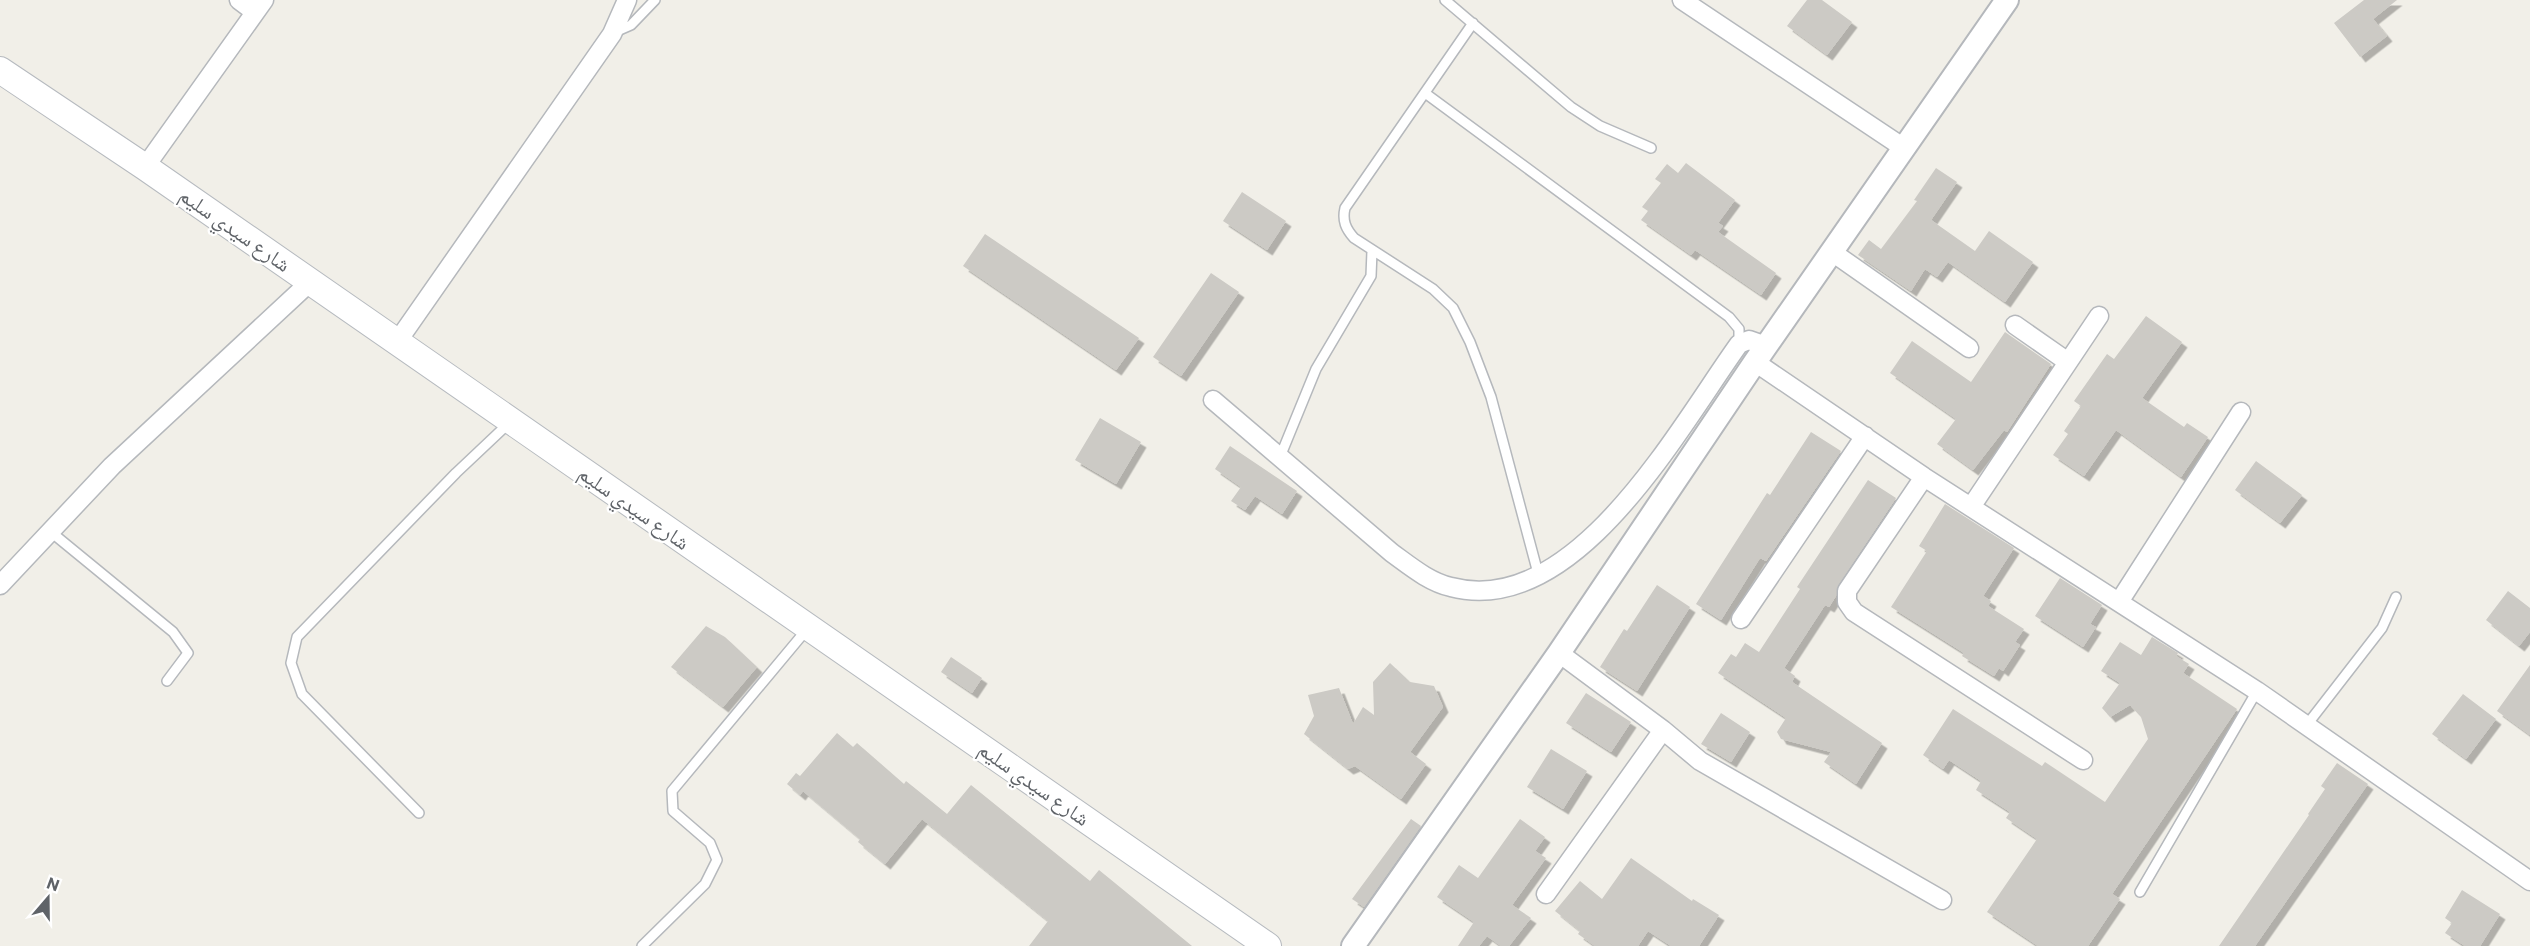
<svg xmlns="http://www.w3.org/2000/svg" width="2530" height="946" viewBox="0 0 2530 946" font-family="Commissioner,'Noto Naskh Arabic',sans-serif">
<defs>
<filter id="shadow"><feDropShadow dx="5.5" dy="5.5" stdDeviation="0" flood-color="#0004"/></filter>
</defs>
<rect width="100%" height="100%" fill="#f1efe8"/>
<!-- building -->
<path fill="#cccac5" filter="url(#shadow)" d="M1807,0H1822L1852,22L1827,55L1787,26Z
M2364,0H2397L2373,19L2387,36L2360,57L2334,23Z
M1686,163L1735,200L1718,223L1723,226L1718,232L1776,273L1761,295L1695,250L1691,255L1641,220L1648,211L1642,207L1661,183L1655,179L1667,164L1678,173Z
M1936,168L1957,182L1931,220L1975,251L1989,231L2033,262L2005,302L1948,262L1937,277L1925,269L1911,291L1858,255L1869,240L1881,249L1917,201L1914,200Z
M1242,192L1286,221L1267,250L1223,221Z
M985,234L1139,338L1116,370L963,266Z
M1211,273L1239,292L1181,376L1153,357Z
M2146,316L2182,342L2142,398L2184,427L2187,423L2208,437L2181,477L2116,430L2084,476L2053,455L2068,434L2064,431L2081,406L2074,401L2107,354L2114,359Z
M2005,332L2051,364L2007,432L2004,430L1973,470L1937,444L1956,419L1890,373L1912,341L1971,382Z
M1100,418L1141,442L1116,484L1075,460Z
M1811,432L1841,451L1766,561L1760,558L1721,620L1696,604L1767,493L1770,495Z
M1230,446L1297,491L1282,514L1255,496L1245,510L1231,501L1241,487L1215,469Z
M2256,461L2302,495L2280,523L2235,490Z
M1868,480L1896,498L1838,585L1836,596L1829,607L1825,605L1784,668L1795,676L1792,682L1882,743L1856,784L1824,762L1831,752L1781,739L1777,732L1786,718L1718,673L1731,654L1736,657L1745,643L1759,652L1800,589L1797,587Z
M1945,504L2014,548L1983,596L1991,601L1988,606L2024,629L2015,642L2020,645L2003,671L1999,668L1994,676L1962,656L1964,653L1891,607L1927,551L1919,546Z
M2060,578L2102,605L2090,624L2096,627L2083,647L2035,616Z
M1657,585L1690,607L1637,691L1600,667L1624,629L1627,631Z
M2508,591L2530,608V632L2519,646L2486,620Z
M706,626L725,637L757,667L723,707L671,667Z
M2152,637L2178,653L2176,656L2189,664L2183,673L2237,709L2112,894L2120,899L2088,946H2038L1987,912L2037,839L2006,818L2010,812L1976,790L1981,781L1949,760L1943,769L1923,755L1953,709L2042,766L2045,762L2105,802L2148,739L2141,717L2130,705L2110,717L2102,708L2120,683L2101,671L2120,642L2141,655Z
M951,657L982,678L972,693L941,672Z
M1390,663L1410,682L1434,686L1443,707L1410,752L1426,764L1401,799L1355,766L1348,769L1304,734L1314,716L1308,695L1339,688L1353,724L1363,707L1374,715L1373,682Z
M2530,665V735L2497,711Z
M1586,693L1631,722L1611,752L1566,723Z
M2463,694L2496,719L2466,759L2432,734Z
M1721,713L1750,732L1731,762L1701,744Z
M837,733L853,747L857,743L904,784L906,781L947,814L971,785L1090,881L1099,870L1192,946H1029L1048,921L922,819L885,864L858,842L860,839L803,791L800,795L787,784L796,773L800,776Z
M1551,749L1587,771L1563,809L1527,787Z
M2337,763L2368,784L2255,946H2219L2309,815L2308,814L2325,789L2321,786Z
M1411,819L1421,826L1364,907L1352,899Z
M1520,819L1545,837L1535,851L1546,858L1512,905L1531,918L1509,946H1501L1487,936L1479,946H1458L1474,922L1437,897L1459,865L1478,878Z
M1631,858L1692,901L1693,899L1719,915L1699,946H1671L1648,931L1638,946H1595L1578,934L1580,931L1555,911L1580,881L1602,899Z
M2462,890L2500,914L2480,946H2465L2445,933L2452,923L2445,918Z"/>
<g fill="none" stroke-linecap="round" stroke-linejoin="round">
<defs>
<path id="service" d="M1445,0L1571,107L1600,126L1651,148
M1473,23L1345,208C1342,221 1346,229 1354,238L1433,289L1453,308L1470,342L1491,397L1539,577
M615,32L631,25L655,0
M1425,93L1729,317L1739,329V344
M1280,457L1316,369L1371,276L1372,251
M51,532L173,632L188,653L167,681
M2306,726L2382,628L2396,597
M419,813L302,694L291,663L297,637L456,473L510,422
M2140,892L2257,691
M642,946L705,884L717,860L710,843L673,811L672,791L808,628"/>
<path id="minor" d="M239,0L255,12
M1682,0L1904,148
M145,167L264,0
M1832,252L1969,348
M2015,325L2068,362
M397,342L612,34L627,0
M1755,362L1924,477L2257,691L2530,881
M1213,400L1392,553C1410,566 1429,582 1451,587C1575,620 1679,427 1739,344L1749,340L1766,346
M1924,477L1847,591V602L1854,612L2083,760
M1971,507L2099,316
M0,585L112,466L310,282
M2119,602L2241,412
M1741,619L1865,436
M1559,653L1663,730L1700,761L1942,900
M1546,894L1663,730"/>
<path id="tertiary" d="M1353,946L1559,653L1755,362L2007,0"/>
<path id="secondary" d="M0,70L145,167L1268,946"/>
</defs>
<!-- service casing -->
<use href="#service" stroke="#b5b8bc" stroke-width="12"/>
<!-- minor casing -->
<use href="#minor" stroke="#b5b8bc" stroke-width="21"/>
<!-- tertiary casing -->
<use href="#tertiary" stroke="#b5b8bc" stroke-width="26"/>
<!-- secondary casing -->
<use href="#secondary" stroke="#b6babf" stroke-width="28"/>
<!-- service -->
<use href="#service" stroke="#fff" stroke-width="9"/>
<!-- minor -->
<use href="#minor" stroke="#fff" stroke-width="18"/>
<!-- tertiary -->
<use href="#tertiary" stroke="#fff" stroke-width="22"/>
<!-- secondary -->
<use href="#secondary" stroke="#fff" stroke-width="26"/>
</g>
<g text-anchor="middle" stroke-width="4.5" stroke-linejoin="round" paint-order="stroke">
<!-- street labels -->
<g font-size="21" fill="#5f6368" stroke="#fff">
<text transform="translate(235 230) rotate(35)" y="7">شارع سيدي سليم</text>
<text transform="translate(634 508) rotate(35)" y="7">شارع سيدي سليم</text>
<text transform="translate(1034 784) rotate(35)" y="7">شارع سيدي سليم</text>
</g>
</g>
<!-- north arrow -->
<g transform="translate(48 898) rotate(20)" stroke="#ffffff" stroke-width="4.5" paint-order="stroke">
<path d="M0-4.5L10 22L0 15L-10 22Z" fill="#5f6368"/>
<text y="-9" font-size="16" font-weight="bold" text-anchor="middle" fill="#5f6368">N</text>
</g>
</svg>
